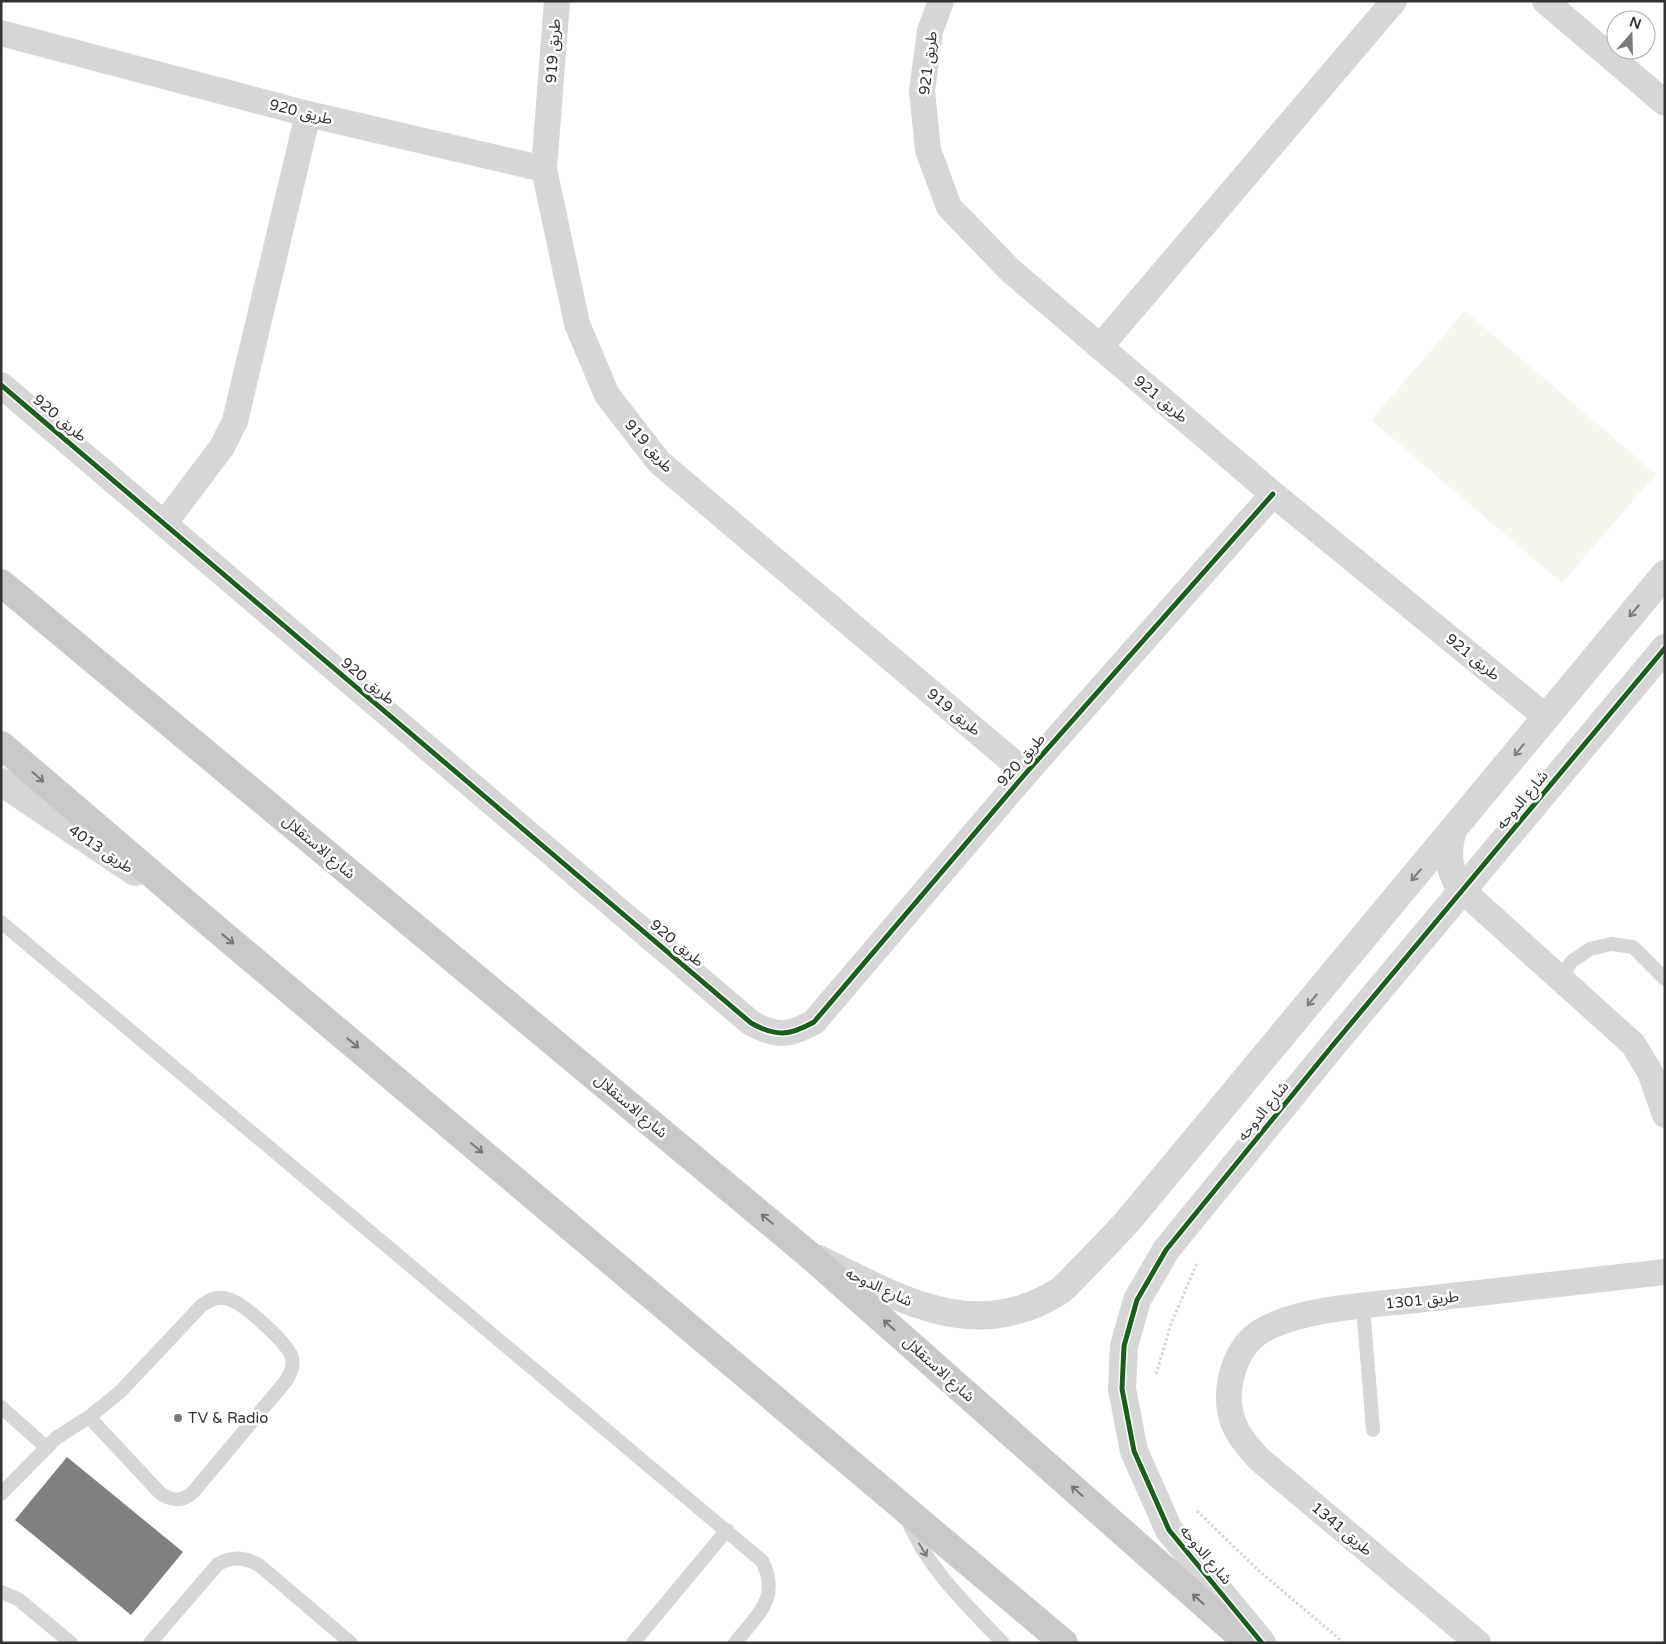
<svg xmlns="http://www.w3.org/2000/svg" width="1666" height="1644" viewBox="0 0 1666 1644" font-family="'Varela Round','Noto Sans Arabic',sans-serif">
<rect width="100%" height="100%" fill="#fff"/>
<!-- green -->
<path fill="#f4f7ee" d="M1465,311L1656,474L1562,583L1371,420Z"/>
<!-- building -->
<path fill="#808080" d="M67,1457L183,1552L131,1615L15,1520Z"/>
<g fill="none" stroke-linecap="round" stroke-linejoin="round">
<!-- path -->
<path stroke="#d6d6d6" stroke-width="3" stroke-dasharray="2.5 2.5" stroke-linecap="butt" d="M1156,1374L1171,1324L1197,1263
M1197,1511L1258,1570L1344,1643"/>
<!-- service -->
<path stroke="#d6d6d6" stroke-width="14" d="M1,922L762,1561C781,1598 757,1615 735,1643
M1560,978L1572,961L1590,949L1611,944L1633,947L1665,979
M1363,1306L1373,1430
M1,1407L47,1448
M1,1494L56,1438L89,1417L120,1392L202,1305C211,1299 220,1295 231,1300C245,1305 289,1344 292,1358C294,1367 290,1374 286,1381L194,1491C183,1502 173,1502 160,1493L89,1417
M907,1519C928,1569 966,1604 1003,1643
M1,1592L18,1599L71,1643
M150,1643L218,1564C233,1556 244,1557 259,1565L351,1643
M633,1643L727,1530"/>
<!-- minor -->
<path stroke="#d6d6d6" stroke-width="26" d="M557,1L544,169L577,324L607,395L659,462L1026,773
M941,1L930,31L922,91L928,150L949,207L1011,271L1273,494L1546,717
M1545,1L1665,103
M1,33L308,114L544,169
M1100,347L1394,1
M1,385L751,1023C776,1037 789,1036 814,1022L1026,773L1273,494
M164,524L222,447L235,421L308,114
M1463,891L1633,1044L1650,1072L1665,1115
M1478,1643L1259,1459C1249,1448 1239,1437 1233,1422C1222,1391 1234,1345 1265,1329C1304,1308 1371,1305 1416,1300C1499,1291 1582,1282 1665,1272"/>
<!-- tertiary -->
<path stroke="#d6d6d6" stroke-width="28" d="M1,782L135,872
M1453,830C1446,853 1448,872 1463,891
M819,1259C896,1297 973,1345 1058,1292C1066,1287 1073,1278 1080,1271C1096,1255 1112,1238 1127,1222L1665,574
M1262,1643L1169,1530L1134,1451L1122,1389L1124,1346L1137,1300L1166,1250L1333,1045L1665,648"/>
<!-- primary -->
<path stroke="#c9c9c9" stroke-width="28" d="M1,583L807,1253L1248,1643
M1,745L201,916L1064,1643"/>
<defs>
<path id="cycleway" d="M1,385L751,1023C776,1037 789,1036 814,1022L1026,773L1273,494
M1262,1643L1169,1530L1134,1451L1122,1389L1124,1346L1137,1300L1166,1250L1333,1045L1665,648"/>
</defs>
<!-- cycleway casing -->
<use href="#cycleway" stroke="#fff" stroke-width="8"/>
<!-- cycleway -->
<use href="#cycleway" stroke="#1b5e20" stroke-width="5"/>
</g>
<!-- one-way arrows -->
<defs><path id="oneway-shaft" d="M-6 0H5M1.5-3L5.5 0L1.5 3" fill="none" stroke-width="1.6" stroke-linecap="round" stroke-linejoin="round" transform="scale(1.25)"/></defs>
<g stroke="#7c7c7c">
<use href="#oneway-shaft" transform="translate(1634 611) rotate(130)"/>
<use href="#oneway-shaft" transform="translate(1519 750) rotate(129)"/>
<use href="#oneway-shaft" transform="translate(1416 875) rotate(130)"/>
<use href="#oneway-shaft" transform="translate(1312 1000) rotate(130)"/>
<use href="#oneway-shaft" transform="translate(923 1550) rotate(59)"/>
</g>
<g stroke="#767676">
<use href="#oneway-shaft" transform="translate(38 777) rotate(41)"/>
<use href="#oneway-shaft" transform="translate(228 939) rotate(40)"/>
<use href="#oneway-shaft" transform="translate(353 1043) rotate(40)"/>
<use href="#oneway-shaft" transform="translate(477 1148) rotate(40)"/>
<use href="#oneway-shaft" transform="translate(767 1219) rotate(-140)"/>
<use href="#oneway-shaft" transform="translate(889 1325) rotate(-138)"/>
<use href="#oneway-shaft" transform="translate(1077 1491) rotate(-138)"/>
<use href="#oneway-shaft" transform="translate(1198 1599) rotate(-138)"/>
</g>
<!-- markers -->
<circle fill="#7a7a7a" stroke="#fff" stroke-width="2" cx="178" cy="1418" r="5"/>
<g text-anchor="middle" stroke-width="5" stroke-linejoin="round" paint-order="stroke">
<!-- street labels -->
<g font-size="15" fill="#323232" stroke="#fff">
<text transform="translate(553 51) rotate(-86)" y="5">طريق 919</text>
<text transform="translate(928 63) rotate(-83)" y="5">طريق 921</text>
<text transform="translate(301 112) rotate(14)" y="5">طريق 920</text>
<text transform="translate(1161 399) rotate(40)" y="5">طريق 921</text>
<text transform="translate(60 418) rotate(40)" y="5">طريق 920</text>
<text transform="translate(649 446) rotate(49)" y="5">طريق 919</text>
<text transform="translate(1473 657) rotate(39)" y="5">طريق 921</text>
<text transform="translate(368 681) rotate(40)" y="5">طريق 920</text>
<text transform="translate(954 712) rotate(40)" y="5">طريق 919</text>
<text transform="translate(1021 760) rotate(-49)" y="5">طريق 920</text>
<text transform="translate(1522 800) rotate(-50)" y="5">شارع الدوحه</text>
<text transform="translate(319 847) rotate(40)" y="5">شارع الاستقلال</text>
<text transform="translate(101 849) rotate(34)" y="5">طريق 4013</text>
<text transform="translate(677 943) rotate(40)" y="5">طريق 920</text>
<text transform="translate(631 1106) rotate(40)" y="5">شارع الاستقلال</text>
<text transform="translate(1263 1111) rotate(-51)" y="5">شارع الدوحه</text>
<text transform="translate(879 1287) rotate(25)" y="5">شارع الدوحه</text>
<text transform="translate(1422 1300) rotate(-6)" y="5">طريق 1301</text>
<text transform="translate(939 1369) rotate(42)" y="5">شارع الاستقلال</text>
<text transform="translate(1342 1529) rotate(40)" y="5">طريق 1341</text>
<text transform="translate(1206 1555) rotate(50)" y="5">شارع الدوحه</text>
</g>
<!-- poi labels -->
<g font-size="15" fill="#323232" stroke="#fff" text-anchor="start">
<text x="188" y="1423">TV &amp; Radio</text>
</g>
</g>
<!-- border -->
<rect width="1666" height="1644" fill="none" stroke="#323232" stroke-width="5"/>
<!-- north arrow -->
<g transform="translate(1631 35) rotate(20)"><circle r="24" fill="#ffffff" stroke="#adadad"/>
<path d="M0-4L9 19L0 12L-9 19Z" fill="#7a7a7a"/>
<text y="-8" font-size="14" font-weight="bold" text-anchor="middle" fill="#323232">N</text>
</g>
</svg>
